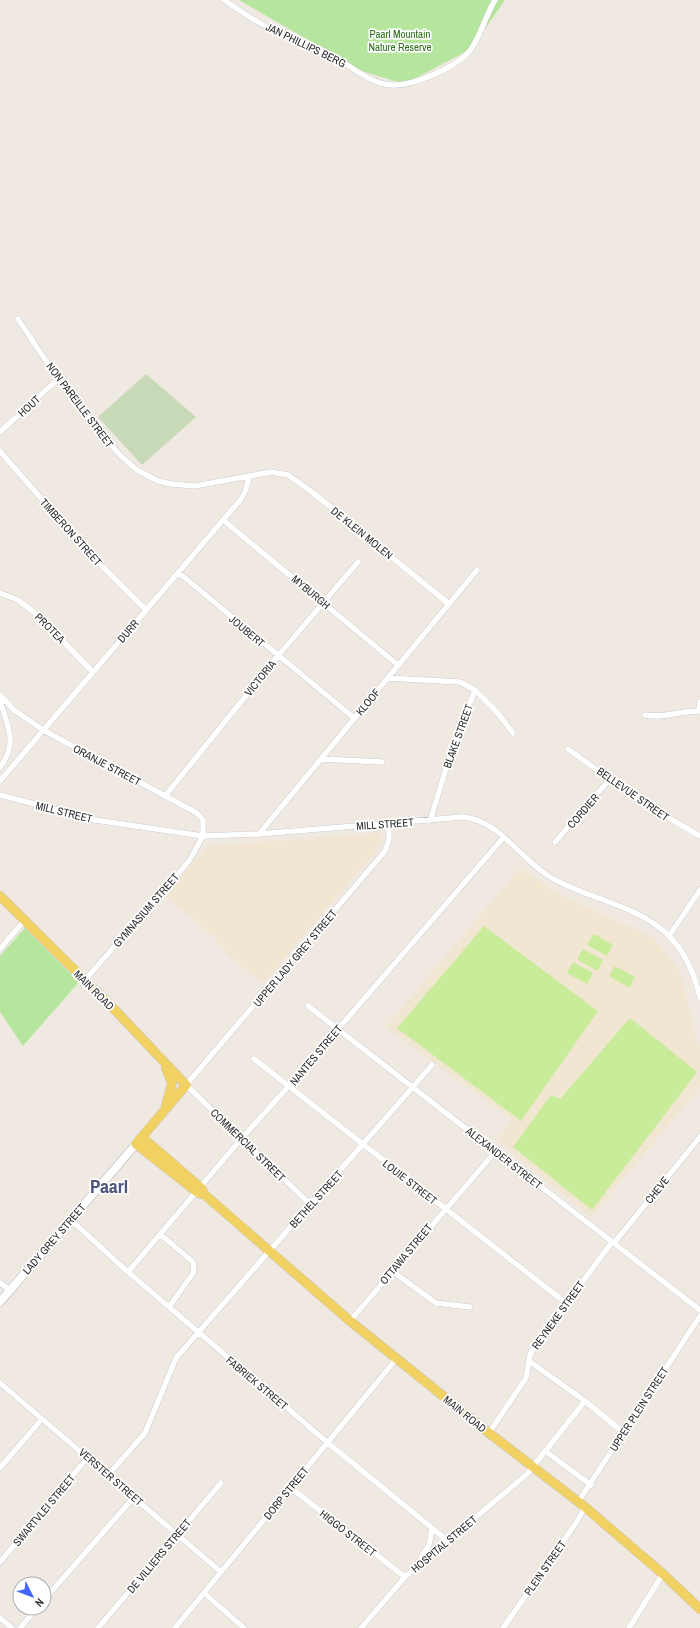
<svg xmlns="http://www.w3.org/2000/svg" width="700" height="1628" viewBox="0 0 700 1628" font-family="'Archivo Narrow',sans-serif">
<rect width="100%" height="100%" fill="#efe9e1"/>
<!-- education -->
<path fill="#f0e6d1" d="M381,833L382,843L376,851L263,983L228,955L214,937L164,895L208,846Z
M520,868L555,892L654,938L681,972L697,1043L700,1048V1087L591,1217L497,1140L511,1119L386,1027Z"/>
<!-- green -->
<path fill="#b6e59e" d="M239,0H505L471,49L404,84L362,71Z
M25,928L79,982L23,1046L0,1012V956Z"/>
<!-- cemetery -->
<path fill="#c8d9b8" d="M146,374L196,417L142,465L98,417Z"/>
<!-- pitch -->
<path fill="#c9ec9a" d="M484,926L598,1011L521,1121L397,1028Z
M594,934L613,945L607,956L587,945Z
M583,949L603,960L597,971L577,959Z
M573,962L593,973L587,984L567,973Z
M615,966L635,977L629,988L609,976Z
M630,1018L697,1072L592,1210L513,1147L551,1095L560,1099Z"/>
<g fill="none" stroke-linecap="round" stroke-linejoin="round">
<defs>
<path id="minor" d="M224,0C239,10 254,21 271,29C288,37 307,43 324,51C346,61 367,84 392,85C414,86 454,68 469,52C481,37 485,16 495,0
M18,319L58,379L93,425L121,456L137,470L158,481L171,484L195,486L271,472L288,475L312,492L449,604
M0,432L58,379
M0,451L84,548L146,610
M223,520L398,665
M178,572L354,718
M0,593L18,600L36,614L93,672
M387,678L460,682L475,690L452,749L430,821
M475,690L496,711L513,733
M0,695L14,710L43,730L197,813L203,820V836L189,861L85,980
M0,700C7,726 19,743 0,767
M699,710L700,702
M645,715C664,719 681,710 700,711
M568,749L641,802L700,836
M321,759L382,762
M0,781L241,499L245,492L249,478
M0,795L95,820L203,836L259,834L463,817C498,820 519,857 547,875C584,899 636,903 669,936C686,953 695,976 700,998
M165,796L277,657L358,562
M259,834L477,570
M555,842L610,779
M669,936L700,890
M0,949L24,921
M308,1006L700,1310
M254,1059L566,1303
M311,1205L186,1085L385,851L389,840V824
M71,1220L128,1272L328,1443L448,1541
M161,1235L193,1262L194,1272L169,1307
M614,1243L700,1137
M392,1271L436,1303L470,1307
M128,1272L241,1139L288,1087L503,838
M0,1283L10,1290
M350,1321L495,1152
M529,1361L585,1401
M0,1383L221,1572
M489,1433L526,1378L530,1355L534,1347L612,1242
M545,1451L591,1485
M0,1468L42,1419
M108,1475L145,1433L176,1358L432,1065
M291,1488L405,1577
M578,1502L700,1316
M0,1562L88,1457
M418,1563L429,1545L432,1529
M204,1593L244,1628
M44,1600L134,1497
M0,1618L12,1628
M20,1628L37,1608
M98,1628L221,1483
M175,1628L397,1358
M361,1628L405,1577L527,1474L585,1401L624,1433
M503,1628L576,1523L585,1507
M629,1628L663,1574"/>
<path id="secondary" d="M0,1302L136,1144"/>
<path id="primary" d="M0,896L114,1009L186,1085L136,1144L197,1192L201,1194
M166,1105L172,1084L166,1068
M142,1137L201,1188L205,1195L350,1321L489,1433L585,1507L663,1574L700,1609"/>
</defs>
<!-- minor casing -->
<use href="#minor" stroke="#b4b7c1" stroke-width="6"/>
<!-- secondary casing -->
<use href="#secondary" stroke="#b4b7c1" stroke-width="9"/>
<!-- primary casing -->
<use href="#primary" stroke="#c9c9c9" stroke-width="10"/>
<!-- minor -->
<use href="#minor" stroke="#fff" stroke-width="5.5"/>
<!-- secondary -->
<use href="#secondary" stroke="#fff" stroke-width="8"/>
<!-- primary -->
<use href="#primary" stroke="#f2d163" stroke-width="9"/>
</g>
<g text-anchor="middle" stroke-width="3.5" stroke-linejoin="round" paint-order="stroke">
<!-- park labels -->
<g font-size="11" fill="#2c6e1b" stroke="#fff">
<text x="400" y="38">Paarl Mountain<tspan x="400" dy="13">Nature Reserve</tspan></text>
</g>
<!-- street labels -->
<g font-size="11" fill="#2e2e2e" stroke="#fff">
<text transform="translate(306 45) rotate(26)" y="4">JAN PHILLIPS BERG</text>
<text transform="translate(80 405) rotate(53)" y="4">NON PAREILLE STREET</text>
<text transform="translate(29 406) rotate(-42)" y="4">HOUT</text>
<text transform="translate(71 532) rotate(48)" y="4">TIMBERON STREET</text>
<text transform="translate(362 533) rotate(39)" y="4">DE KLEIN MOLEN</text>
<text transform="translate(311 592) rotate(40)" y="4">MYBURGH</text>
<text transform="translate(50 628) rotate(45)" y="4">PROTEA</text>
<text transform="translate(128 631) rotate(-49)" y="4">DURR</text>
<text transform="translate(247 631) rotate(40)" y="4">JOUBERT</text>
<text transform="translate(260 678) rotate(-51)" y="4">VICTORIA</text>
<text transform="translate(368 702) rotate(-50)" y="4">KLOOF</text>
<text transform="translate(458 736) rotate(-70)" y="4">BLAKE STREET</text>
<text transform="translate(107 765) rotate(28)" y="4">ORANJE STREET</text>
<text transform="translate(633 794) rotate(35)" y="4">BELLEVUE STREET</text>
<text transform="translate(583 811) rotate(-49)" y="4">CORDIER</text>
<text transform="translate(64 812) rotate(14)" y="4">MILL STREET</text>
<text transform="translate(385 824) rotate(-4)" y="4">MILL STREET</text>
<text transform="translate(146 910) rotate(-49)" y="4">GYMNASIUM STREET</text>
<text transform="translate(295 958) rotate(-50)" y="4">UPPER LADY GREY STREET</text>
<text transform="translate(94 990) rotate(45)" y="4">MAIN ROAD</text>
<text transform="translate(316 1055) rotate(-50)" y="4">NANTES STREET</text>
<text transform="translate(248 1145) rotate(44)" y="4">COMMERCIAL STREET</text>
<text transform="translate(504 1158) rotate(38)" y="4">ALEXANDER STREET</text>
<text transform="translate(410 1182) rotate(38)" y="4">LOUIE STREET</text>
<text transform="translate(657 1190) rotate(-51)" y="4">CHEVE</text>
<text transform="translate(316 1199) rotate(-48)" y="4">BETHEL STREET</text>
<text transform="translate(54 1239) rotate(-49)" y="4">LADY GREY STREET</text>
<text transform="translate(406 1254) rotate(-50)" y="4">OTTAWA STREET</text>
<text transform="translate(558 1315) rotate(-54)" y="4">REYNEKE STREET</text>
<text transform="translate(257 1383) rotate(40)" y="4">FABRIEK STREET</text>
<text transform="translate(639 1409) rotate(-57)" y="4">UPPER PLEIN STREET</text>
<text transform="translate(465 1414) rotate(39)" y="4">MAIN ROAD</text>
<text transform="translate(111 1477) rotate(41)" y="4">VERSTER STREET</text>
<text transform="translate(286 1493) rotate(-51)" y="4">DORP STREET</text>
<text transform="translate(44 1510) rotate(-50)" y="4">SWARTVLEI STREET</text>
<text transform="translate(348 1533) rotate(38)" y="4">HIGGO STREET</text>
<text transform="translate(444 1544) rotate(-40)" y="4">HOSPITAL STREET</text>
<text transform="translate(159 1556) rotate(-50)" y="4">DE VILLIERS STREET</text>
<text transform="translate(545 1568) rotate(-55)" y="4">PLEIN STREET</text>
</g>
<!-- town labels -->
<g font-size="19" font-weight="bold" fill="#4d5680" stroke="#fff">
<text x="109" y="1193">Paarl</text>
</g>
</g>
<!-- north arrow -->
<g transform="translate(32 1596) rotate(132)"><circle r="19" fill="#ffffff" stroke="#ababab"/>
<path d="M0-3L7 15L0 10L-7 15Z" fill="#4264fb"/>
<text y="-6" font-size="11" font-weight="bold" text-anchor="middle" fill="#2e2e2e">N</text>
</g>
</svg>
